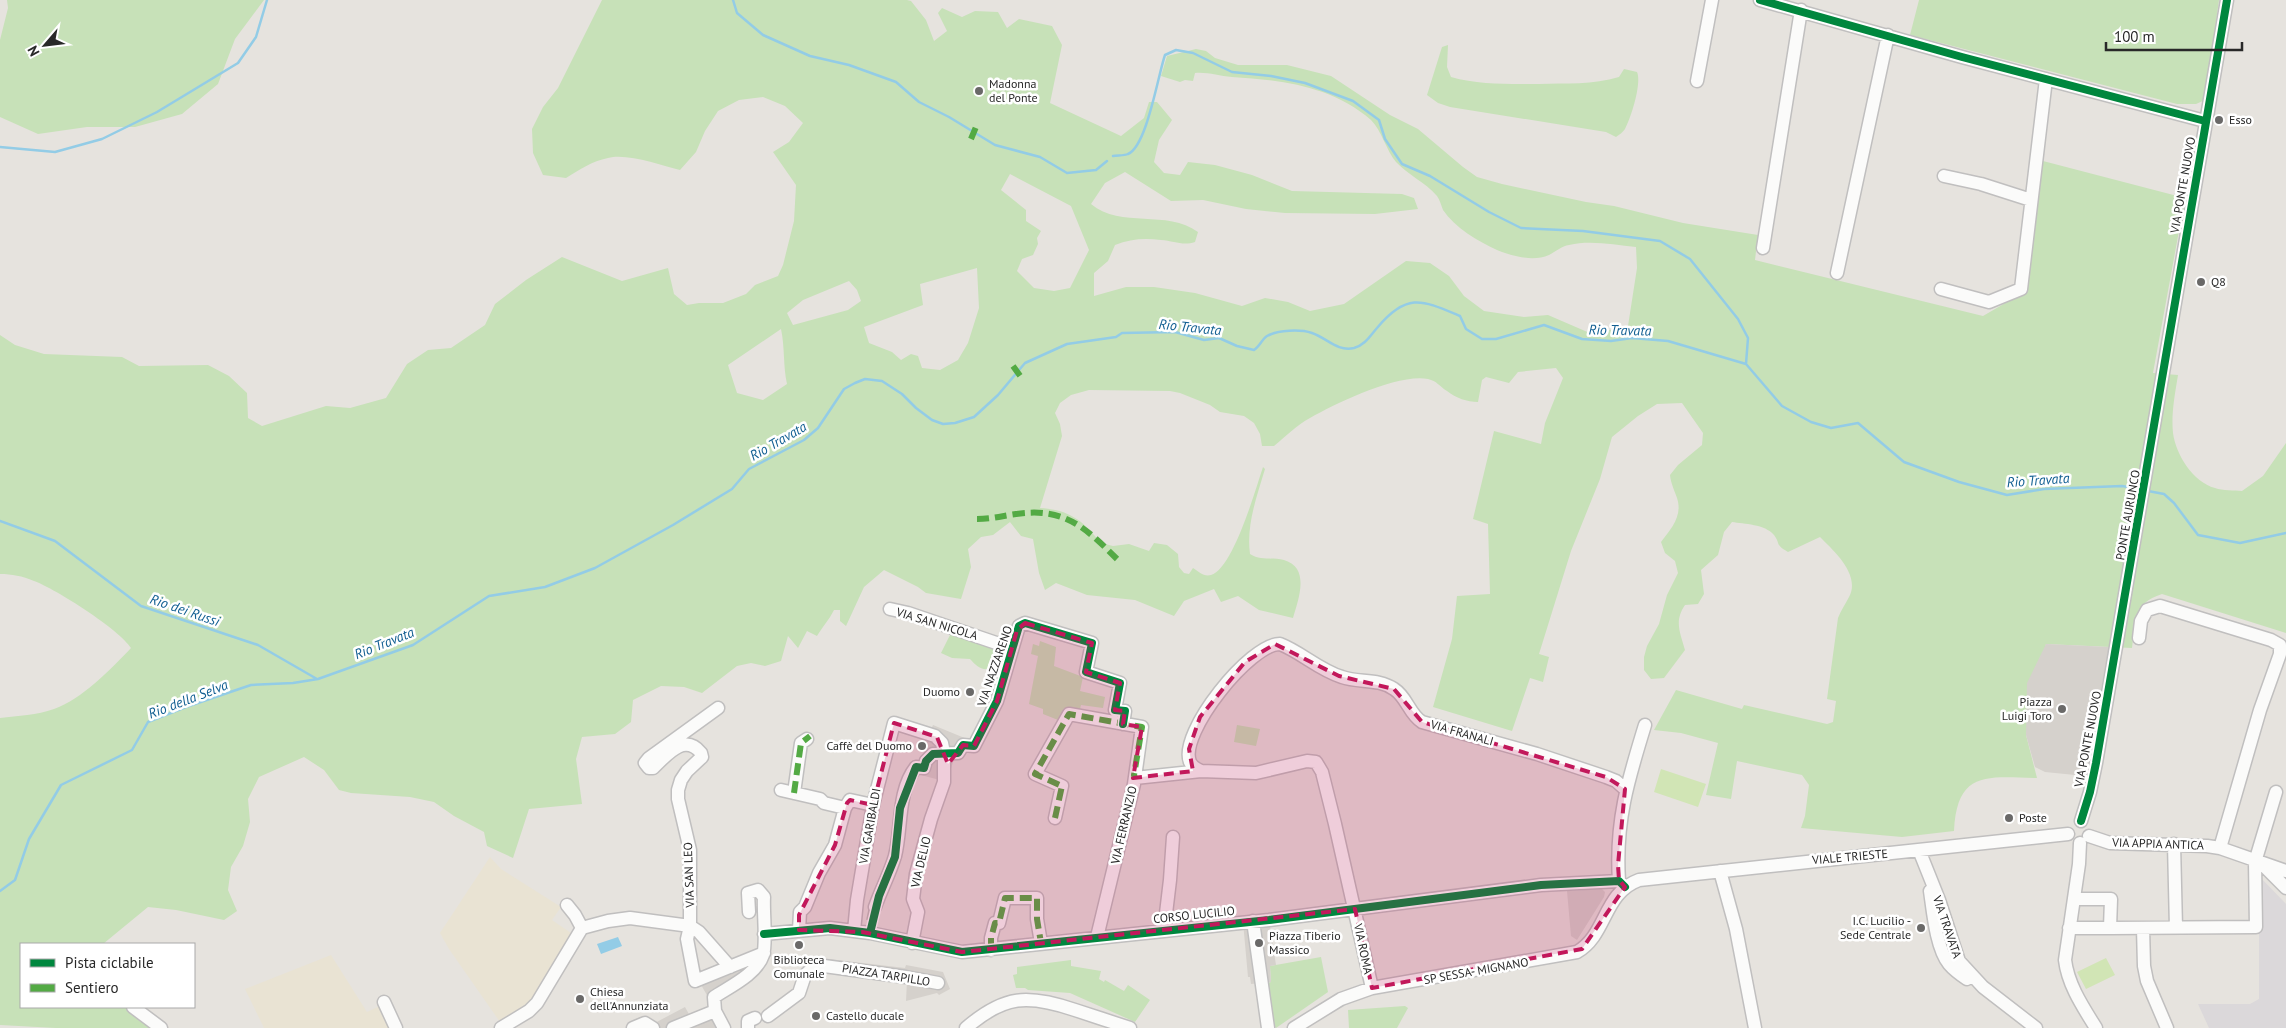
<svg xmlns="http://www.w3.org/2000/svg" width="2286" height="1028" viewBox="0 0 2286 1028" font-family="'PT Sans',sans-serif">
<rect width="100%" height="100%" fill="#e6e3de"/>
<!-- industrial -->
<path fill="#dbd8da" d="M2259,876L2286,904V1028H2209L2198,1004H2250L2259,999Z"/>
<!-- education -->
<path fill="#e9e3d3" d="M490,857L501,869L561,907L552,920L574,935L532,1002L500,1022L449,949L440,933Z
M331,955L367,1012L382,1005L393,1028H264L245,989Z"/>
<!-- green -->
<path fill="#c7e1b8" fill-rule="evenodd" d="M7,0H264L235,39L218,84L182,114L135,127H87L38,134L0,117V40L8,8Z
M602,0H907L911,1L926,20L934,41L947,31L938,13L942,8L962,17L975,11L998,12L1007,28L1019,19L1052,26L1062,45L1050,103L1121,136L1144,118L1149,102H1157L1172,120L1159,140L1154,162L1164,173L1180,175L1188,162L1215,165L1252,175L1292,191L1402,194L1414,198L1418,209L1375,214L1285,213L1246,209L1203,200L1171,201L1125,172L1105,183L1091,204C1121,229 1167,209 1198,232L1195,242C1183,246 1174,241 1161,240C1144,238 1130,239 1115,245L1108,261L1094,273V296L1126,287H1154L1195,293L1242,306L1265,298L1288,302L1310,311L1344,304L1406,261L1430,263L1449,276L1464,296L1484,311L1524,317L1548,315L1592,334L1628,326L1637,268L1636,247C1614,245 1591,240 1569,245C1562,246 1555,252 1549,255C1533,262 1512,256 1497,250C1478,241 1455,228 1443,210C1441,205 1440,200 1437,196C1425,182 1408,175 1396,162C1386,150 1382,131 1371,120C1332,86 1281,80 1232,77C1219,76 1208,72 1195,73L1193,81L1185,80L1180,82L1161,76L1167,56L1196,49L1206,51L1215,58L1238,65H1287L1331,76L1390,115L1418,129L1463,167L1477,177L1502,184L1586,202L1614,206L1683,223L1758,235L1755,260L1983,316L2026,291L2043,161L2185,198L2153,373L2178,375C2175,394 2171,414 2173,433C2176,455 2193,482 2215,488C2223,491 2234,490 2242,491L2263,476L2286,443V633L2162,594C2132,604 2136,620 2132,648L2046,644L2026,735L2037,778C1987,777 1957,770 1954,831L1902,837L1801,828L1805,816L1809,785L1802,775L1737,761L1731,799L1706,795L1718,743L1681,733L1654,730L1676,690L1742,709L1744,705L1827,724L1833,722L1836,701L1827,699L1838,618C1841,610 1845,605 1849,597C1861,575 1834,551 1820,537L1788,552C1774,544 1781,544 1774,535C1765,524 1744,524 1732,522L1724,532L1718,555L1701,570L1704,594L1698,604L1685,605C1674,621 1680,632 1685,650L1664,678L1651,679L1644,670V657L1647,646L1659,624L1667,595L1678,573L1675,561L1665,553L1661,542C1671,529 1683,516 1677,498C1674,489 1671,484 1670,475L1678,465L1702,445L1703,433L1682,403L1657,404L1638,416L1612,437L1600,479L1571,551L1539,654L1549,657L1543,682L1530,678L1512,731L1433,707L1452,639L1457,596L1490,594L1488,524L1473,519L1494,431L1541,444L1545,423L1563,378L1556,368L1518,372L1509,383L1486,377L1482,380L1478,402C1467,402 1456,398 1447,391C1439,386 1437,381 1428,379C1399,373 1336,403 1310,418C1297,425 1285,437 1274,446H1262L1260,434L1254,423L1244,416L1220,412L1210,405L1180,393L1170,391L1089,390L1071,395L1060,403L1055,413L1060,424L1062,436L1040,508C1070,510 1082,520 1101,543L1113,546L1129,544L1149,551L1154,543L1167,545L1178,554L1179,567L1184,573L1189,574L1193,568C1199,572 1204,577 1211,575C1233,569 1256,488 1263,467L1265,469C1257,496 1246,525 1250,554C1261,561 1272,557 1284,560C1311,568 1298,600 1293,618L1259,610L1238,596L1221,602L1214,589L1184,601L1174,616L1135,600L1087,595L1056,583L1045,590L1039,573L1033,539L1021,536L1010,522L993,535L981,537L968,549L971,567L961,599L926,593L918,587L884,570L864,587L846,626L840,621V610H834C829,620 823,626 817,636L807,631L798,648L788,636L781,661L765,666L751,663L737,666L702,693L684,687L661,686L633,700L631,722L615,734L582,737L576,759L582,804L529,809L513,858L487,846L484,832L454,816L434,802L410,797L351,793L339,790L324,770L304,757L259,777L248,799L250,822L243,846L231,867L228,890L237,911L224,920L176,910L148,907L103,944H21V1007H127L155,1028H56L0,1025V718C18,716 37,715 54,709C81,700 112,668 131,648C120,630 56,589 34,581C22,576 12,574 0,574V335L15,345L44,354L122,357L139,366L208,365L229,376L247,393L248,418L262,426L326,406L350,408L386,398L407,364L428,350L451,348L485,325L495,304L526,280L562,257L622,281L668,268L674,294L687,305L699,303H723L746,294L755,285L778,276L783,265L794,221L796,185L773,152L789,142L803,123L785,106L763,97L739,100L718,111L705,131L696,152L680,170C660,165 627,153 608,158C592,161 579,170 566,178L543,175L533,153L532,129L543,107L558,88ZM1010,174L1071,206L1089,250L1070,288L1054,291L1034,288L1017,271L1022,259L1033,255L1038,244L1037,238L1041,231L1026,221V210L1001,190ZM977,268L979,308L968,343L958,360L940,370L922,368L918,356L911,354L901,360L892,352L869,343L864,327L923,305L920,284ZM849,281L857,290L861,301L848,310L793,325L787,313L803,300ZM781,329C785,348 783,366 787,384L763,400L737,393L728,365Z
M1919,0H2219L2205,100L2196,104H2177L1910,35Z
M1448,45L1447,67L1451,77C1479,85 1510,84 1539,84C1566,83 1593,85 1619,77L1624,69L1637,72C1642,83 1631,118 1625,129C1623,132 1619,135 1616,137L1606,132L1450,107L1438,103L1427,95L1442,47Z
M951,633L1006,649L1004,658L993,655L989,669C979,670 976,665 970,659L952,658L941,653Z
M1040,641L1056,647L1054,666L1083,677L1080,691L1105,697L1103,708L1081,705L1079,714L1063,722L1043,714V709L1029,704L1038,656L1031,654L1033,644L1039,646Z
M1237,725L1260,729L1256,746L1234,742Z
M1321,957L1328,992L1276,1028L1274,1025L1267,983L1271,982L1270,966Z
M1071,960V966L1101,971L1099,979L1104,982L1105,980L1124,991L1128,985L1150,1000L1135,1022L1070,993L1028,990L1025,988H1016L1013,975L1017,974V967Z
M1405,1006L1408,1008L1397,1028H1349L1348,1010Z"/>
<!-- pitch -->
<path fill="#d1e5b5" d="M1661,769L1706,784L1698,807L1654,792Z
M2106,958L2115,975L2086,989L2077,972Z"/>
<!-- plaza -->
<path fill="#d5d1cc" d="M2046,644L2109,647L2085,776L2045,772L2035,767L2026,735L2027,683Z
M933,725L967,739L953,762L947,782L910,772L913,761L921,763L928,736Z
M1602,889L1605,892L1604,897L1577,940L1571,936L1567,891Z
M1269,920L1276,965L1270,966L1271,982L1251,984L1250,977H1248L1243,922Z
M829,959L905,968L906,965L943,972L950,989L939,995L937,993L906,1001L907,981L829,963Z
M752,965L708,997L700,983Z
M715,1003L729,1028H652L651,1025L685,1007L690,1016Z"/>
<!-- water -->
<path fill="#93cce6" d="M618,937L622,946L601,954L597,944Z"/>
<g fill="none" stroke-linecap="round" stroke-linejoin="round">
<!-- stream -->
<path stroke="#93cce6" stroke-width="2.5" d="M733,0L737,13L763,35L810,56L849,65L896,82L919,102L949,117L995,145L1040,157L1067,173L1096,170L1107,161
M0,147L55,152L102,139L157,112L238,63L256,37L267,0
M1113,156C1117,155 1124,156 1128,154C1147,146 1158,75 1165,55L1176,50L1193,53L1232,72L1271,76L1305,83L1353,101L1379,120L1385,139L1402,164L1430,176L1489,212L1521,228L1583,231L1660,241L1690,259L1738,319L1748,338L1746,364
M2148,491L2164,494L2174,503L2198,535L2240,543L2286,533
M0,521L55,541L141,606L258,645L317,679
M0,891L15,880L29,839L61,785L132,750L148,722L186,707L251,685L293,683L318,679L413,645L489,596L545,587L595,568L673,525L732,489L749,469L804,440L818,428L844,389L855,383L865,379L882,381L902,394L916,408L932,420L943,424L955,423L974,417L998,395L1025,363L1067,344L1116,337L1122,333L1175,332L1204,340L1219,338L1237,346L1254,350C1260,346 1262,339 1267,336C1278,330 1300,329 1312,333C1327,338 1337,352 1354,348C1365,345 1370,336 1377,328C1407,292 1422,300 1460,316L1466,329L1482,339H1496L1544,325L1582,339L1611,341L1632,338L1668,341L1746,364L1782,406L1811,422L1831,428L1858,423L1904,462L1959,482L2007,495L2044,489L2122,486L2140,489"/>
<!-- minor-tunnel -->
<path stroke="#c0beba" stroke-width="12" stroke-dasharray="12 6" stroke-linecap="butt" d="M872,921L875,907"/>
<defs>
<path id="minor" d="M1760,0L1962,57L2205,121
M1697,81L1712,0
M1944,176L1981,184L2031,200
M1763,248L1801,10
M1837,273L1888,35
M1941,289L1989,302L2021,289L2046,79
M890,609L908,613L1011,648
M2139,638L2141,621L2147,610L2160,606L2271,640L2280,645V654L2260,710L2220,848
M718,708L649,758L645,763L649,768H653C666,756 684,732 701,753L702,757L687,771L681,780L678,790V799L690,850V926L687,939L695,981L764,953
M1201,771C1197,769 1192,767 1190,762C1178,733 1251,643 1280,644C1301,652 1319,670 1342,677C1359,683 1378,678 1394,689C1407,697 1409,714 1422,722L1537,754L1606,777L1616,781L1625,789
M1135,778L1201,771L1256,773L1307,761L1316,762L1322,772L1335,824L1372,988
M781,790L820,799L824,803L845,808L850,800L873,805
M794,793L801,743L807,739
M1055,818L1062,786L1035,774L1069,714L1142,727L1134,784L1097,937
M2081,821L2090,792L2096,763L2227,0
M2089,836L2110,843L2207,846L2220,848L2286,871
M2080,843L2079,864L2065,960C2068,985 2083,1007 2096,1028
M2174,844L2176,928
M1919,850L1939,900L1959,961L1983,987L2036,1028
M2264,866L2286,888
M1720,871L1736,929L1755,1028
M1619,881C1615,822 1628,780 1645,725
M1930,891C1933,911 1936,948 1949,964C1954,970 1961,975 1967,979
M567,905L575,915L582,928
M875,907C881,890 890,873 895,856C902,829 897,791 916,767L924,768L926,761L933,754L958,753L963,745L974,746L997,701L1019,626L1025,623L1092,643L1086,672L1120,683L1115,710L1125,711L1123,724
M1253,921L1268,1028
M2069,928H2110L2111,899H2074
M2110,928L2256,927L2255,862L2276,792
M2143,928L2144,966L2147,981L2167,1028
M799,930L800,912L805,907L819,873L835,845L845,808
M1164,930L1170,880L1173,837
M854,931L857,900L873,805L894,723L935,736L942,743L944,753V782L931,819L916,874L913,899L918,912L912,943
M764,934L830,928L870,933L962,952L1269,920L1541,885L1619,881L1625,887
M991,950V938L995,923H999L1005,898H1037V919L1041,943
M824,966L906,977L938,983
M384,1002L396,1028
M133,1007L161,1028
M715,1011L724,1028
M768,1016L799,993L805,975L814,967
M501,1028L529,1011L537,1003L582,928L608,921L630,918L690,926L699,932L730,967
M633,1028L645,1023L653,1028
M673,1028L715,1011L714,997C729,987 757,974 763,955C767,944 763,912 764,897L758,890L748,893L749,912
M748,1028V1021L755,1018
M966,1028C1004,995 1028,994 1075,1010C1093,1016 1112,1022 1130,1028
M1294,1028L1341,999L1372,988L1577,952C1607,935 1603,893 1639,880L2068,834"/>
</defs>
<!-- minor casing -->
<use href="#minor" stroke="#c0bfbf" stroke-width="15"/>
<!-- minor -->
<use href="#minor" stroke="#fbfbfa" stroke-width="12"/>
<!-- quiet -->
<path stroke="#53aa44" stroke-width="6" stroke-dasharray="12 6" stroke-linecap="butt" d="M971,139L976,127
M1013,366L1021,377
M977,519C991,519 1002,516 1016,514C1064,507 1085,527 1117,559
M794,793L801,743L810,736
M1055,818L1062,786L1035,774L1069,714L1142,727L1134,775L1135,778
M991,950V938L995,923H999L1005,898H1037V919L1041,943"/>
<defs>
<path id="cycleway" d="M1760,0L1962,57L2205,121
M2081,821L2090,792L2096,763L2227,0
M870,933L879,896L895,857L900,808L916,767L924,768L926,761L933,754L958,753L963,745L974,746L997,701L1019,626L1025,623L1092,643L1086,672L1120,683L1115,710L1125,711L1123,724
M764,934L830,928L870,933L962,952L1269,920L1541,885L1619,881L1625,887"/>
</defs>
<!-- cycleway casing -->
<use href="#cycleway" stroke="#fff" stroke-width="11"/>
<!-- cycleway -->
<use href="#cycleway" stroke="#00873e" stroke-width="8"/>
</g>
<!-- marked area -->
<path fill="#c2185b" fill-opacity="0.2" stroke="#c2185b" stroke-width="4" stroke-dasharray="10 6" stroke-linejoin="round" d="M1025,623L1092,643L1086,672L1120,683L1115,710L1125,711L1123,724L1142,727L1133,778L1193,771L1189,749L1200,717L1245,662L1275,644L1339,676L1394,689L1422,722L1606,777L1625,789L1618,865L1619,880L1625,887L1582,949L1372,988L1355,909L962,952L862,932L799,930V915L835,845L847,803L850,800L873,805L894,723L937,737L948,764L963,745L974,746L997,701L1017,630Z"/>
<!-- markers -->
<g fill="#6a6968" stroke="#fff" stroke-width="2">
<circle cx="979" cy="91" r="5"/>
<circle cx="2219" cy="120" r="5"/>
<circle cx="2201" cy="282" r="5"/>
<circle cx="970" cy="692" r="5"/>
<circle cx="2062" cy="709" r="5"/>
<circle cx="922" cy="746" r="5"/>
<circle cx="2009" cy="818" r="5"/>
<circle cx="1921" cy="928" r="5"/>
<circle cx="1259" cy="943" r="5"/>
<circle cx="799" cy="945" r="5"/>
<circle cx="580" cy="999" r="5"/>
<circle cx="816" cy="1016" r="5"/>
</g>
<g text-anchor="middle" stroke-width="5" stroke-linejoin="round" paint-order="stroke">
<!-- poi labels -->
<g font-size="12" fill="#282828" stroke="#fff" text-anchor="start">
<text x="989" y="88">Madonna<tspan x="989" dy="14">del Ponte</tspan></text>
<text x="2229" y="124">Esso</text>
<text x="2211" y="286">Q8</text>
<text x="960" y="696" text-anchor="end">Duomo</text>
<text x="2052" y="706" text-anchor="end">Piazza<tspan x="2052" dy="14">Luigi Toro</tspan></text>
<text x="912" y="750" text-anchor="end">Caffè del Duomo</text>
<text x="2019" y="822">Poste</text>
<text x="1911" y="925" text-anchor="end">I.C. Lucilio -<tspan x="1911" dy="14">Sede Centrale</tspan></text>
<text x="1269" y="940">Piazza Tiberio<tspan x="1269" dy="14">Massico</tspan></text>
<text x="799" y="964" text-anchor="middle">Biblioteca<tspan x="799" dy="14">Comunale</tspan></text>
<text x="590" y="996">Chiesa<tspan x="590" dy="14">dell'Annunziata</tspan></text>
<text x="826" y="1020">Castello ducale</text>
</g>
<!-- street labels -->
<g font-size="12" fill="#282828" stroke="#fff">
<text transform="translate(2183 185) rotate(-80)" y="4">VIA PONTE NUOVO</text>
<text transform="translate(2128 515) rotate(-80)" y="4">PONTE AURUNCO</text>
<text transform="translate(937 624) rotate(17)" y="4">VIA SAN NICOLA</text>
<text transform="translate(995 666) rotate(-71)" y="4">VIA NAZZARENO</text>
<text transform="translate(1462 733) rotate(16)" y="4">VIA FRANALI</text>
<text transform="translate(2088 739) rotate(-79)" y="4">VIA PONTE NUOVO</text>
<text transform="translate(1124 825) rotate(-77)" y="4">VIA FERRANZIO</text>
<text transform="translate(870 826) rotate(-80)" y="4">VIA GARIBALDI</text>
<text transform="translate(2158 844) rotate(2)" y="4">VIA APPIA ANTICA</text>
<text transform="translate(1850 857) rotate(-5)" y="4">VIALE TRIESTE</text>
<text transform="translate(921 862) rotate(-77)" y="4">VIA DELIO</text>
<text transform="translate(689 875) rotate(-92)" y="4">VIA SAN LEO</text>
<text transform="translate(1194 915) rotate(-6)" y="4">CORSO LUCILIO</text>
<text transform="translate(1947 927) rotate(71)" y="4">VIA TRAVATA</text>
<text transform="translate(1363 949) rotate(78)" y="4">VIA ROMA</text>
<text transform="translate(1476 971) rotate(-10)" y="4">SP SESSA- MIGNANO</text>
<text transform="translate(886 975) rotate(9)" y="4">PIAZZA TARPILLO</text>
</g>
<!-- water labels -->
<g font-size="14" font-style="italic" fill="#125f92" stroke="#fff">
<text transform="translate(1190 327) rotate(6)" y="5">Rio Travata</text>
<text transform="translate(1620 330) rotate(1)" y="5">Rio Travata</text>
<text transform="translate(778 441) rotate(-30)" y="5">Rio Travata</text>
<text transform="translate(2038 480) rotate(-4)" y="5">Rio Travata</text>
<text transform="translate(185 610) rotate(19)" y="5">Rio dei Russi</text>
<text transform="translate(384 643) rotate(-22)" y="5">Rio Travata</text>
<text transform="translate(188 699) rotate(-21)" y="5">Rio della Selva</text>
</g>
</g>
<!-- legend -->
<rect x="20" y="943" width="175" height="65" fill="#ffffff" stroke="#a9a9a9"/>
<rect x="30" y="959" width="25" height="8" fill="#00873e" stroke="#a9a9a9"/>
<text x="65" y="968" font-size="15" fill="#282828">Pista ciclabile</text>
<rect x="30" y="984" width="25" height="8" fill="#53aa44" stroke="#a9a9a9"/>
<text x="65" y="993" font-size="15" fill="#282828">Sentiero</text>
<!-- north arrow -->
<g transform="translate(45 45) rotate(242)" stroke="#ffffff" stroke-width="4" paint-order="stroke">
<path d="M0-4L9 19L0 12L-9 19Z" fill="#282828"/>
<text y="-8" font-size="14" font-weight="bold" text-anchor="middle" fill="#282828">N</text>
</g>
<!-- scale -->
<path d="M2106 42v8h136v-8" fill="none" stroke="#282828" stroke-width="2.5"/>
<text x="2114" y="42" font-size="15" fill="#282828" stroke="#ffffff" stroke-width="4" paint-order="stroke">100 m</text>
</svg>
